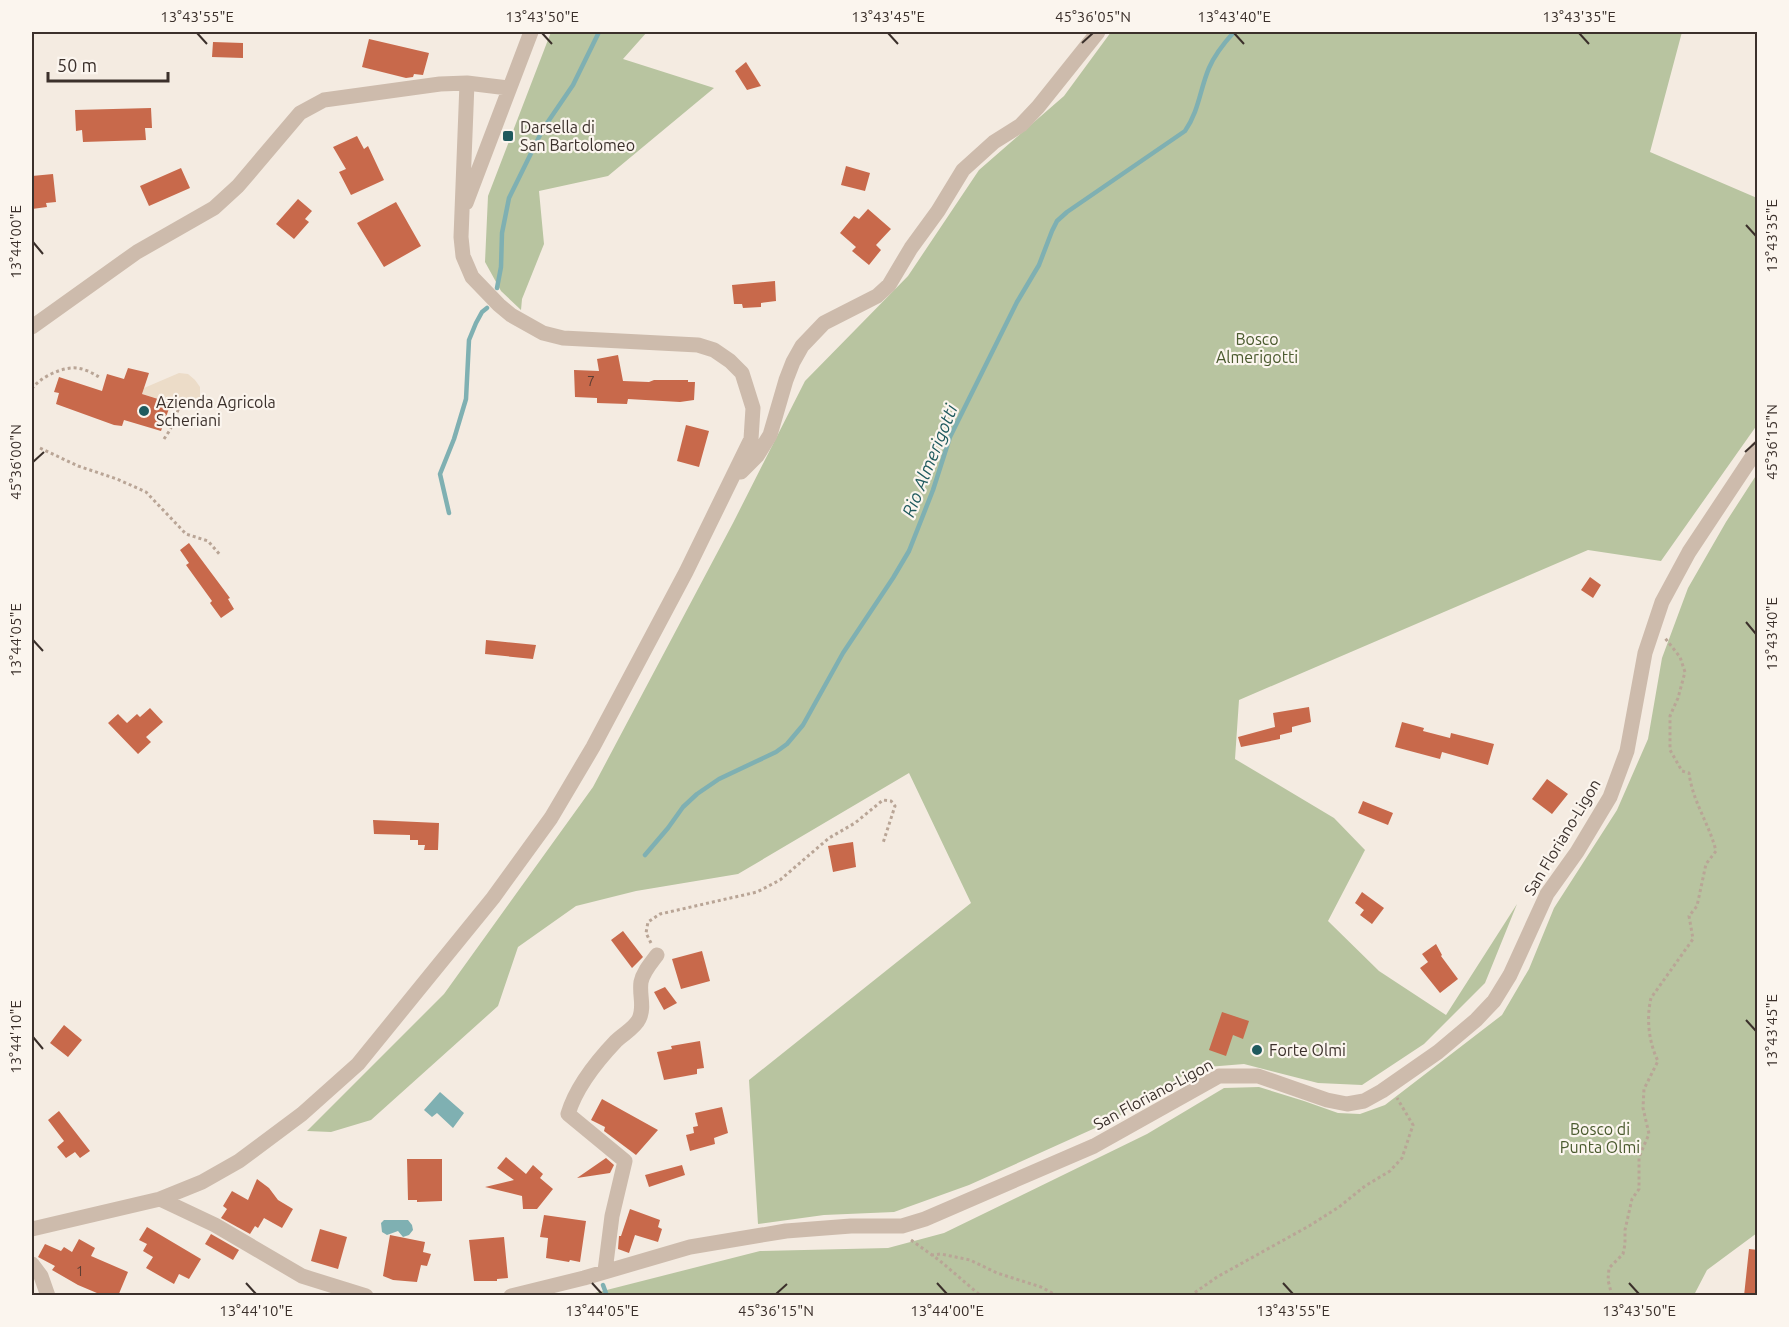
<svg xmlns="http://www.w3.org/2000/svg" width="1789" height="1327" viewBox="0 0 1789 1327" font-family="Ubuntu,sans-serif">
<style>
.green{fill:#b8c4a0}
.plaza{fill:#ecdcc8}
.water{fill:#7fb0b2}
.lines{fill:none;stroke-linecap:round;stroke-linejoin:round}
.stream{stroke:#7fb0b2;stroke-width:4.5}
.building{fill:#c8694b}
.path{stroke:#b9a596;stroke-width:3;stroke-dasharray:3 3;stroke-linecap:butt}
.minor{stroke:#cdbbac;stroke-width:15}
.ticks{fill:none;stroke:#3b302b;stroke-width:2}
.poi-dot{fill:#1f5a5e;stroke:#fbf5ee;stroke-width:2}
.labels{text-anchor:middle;stroke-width:4.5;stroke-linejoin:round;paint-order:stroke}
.number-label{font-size:14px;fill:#5e3e33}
.poi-label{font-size:16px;fill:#3b302b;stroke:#fbf5ee;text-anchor:start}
.park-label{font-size:16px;fill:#4a5a2e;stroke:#fbf5ee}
.street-label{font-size:16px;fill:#3b302b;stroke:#fbf5ee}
.water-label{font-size:18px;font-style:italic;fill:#1f5a5e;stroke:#fbf5ee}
.neatline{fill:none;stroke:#3b302b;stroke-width:2}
.ticks-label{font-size:15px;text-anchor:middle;fill:#3b302b}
</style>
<rect width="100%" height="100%" fill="#f4ebe1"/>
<path class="green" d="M551,32H647L623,59L714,88L608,176L539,191L544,244L522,299L521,310L501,291L485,262L488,196Z
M1111,32H1682L1650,152L1757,198V425L1661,561L1588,550L1239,700L1235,759L1334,818L1365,850L1328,921L1379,971L1446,1015L1517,904L1485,983L1424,1044L1362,1085L1318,1083L1244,1064L1195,1068L1113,1120L969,1185L894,1212L824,1215L758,1224L749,1080L971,903L909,773L738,874L636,891L576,906L518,947L498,1006L371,1120L331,1132L307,1131L444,994L593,787L733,523L805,381L908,276L979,170L1064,96Z
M1757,474V1233L1707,1270L1694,1295H587L760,1251L888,1248L944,1233L1147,1134L1224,1088L1259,1087L1304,1101L1338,1113L1360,1114L1385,1105L1502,1015L1529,969L1554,908L1617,810L1648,739L1662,658L1688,588L1726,522Z"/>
<path class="plaza" d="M179,373L188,374L195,380L200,387V398L197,410L142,394L144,388Z"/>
<path class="water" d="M440,1092L464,1113L453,1128L437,1113L432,1117L424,1110Z
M384,1220H408L412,1225L413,1230L409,1235L403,1237L398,1231L387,1235L382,1232L381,1223Z"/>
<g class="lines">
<path class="stream" d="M497,288L501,267L502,233L509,198L543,129L573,85L599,32
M449,513L440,474L454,439L466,399L469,340L476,323L482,312L487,308
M645,855L668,828L683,807L697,794L719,779L776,752L787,744L803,725L843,653L893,578L909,551L933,490L950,437L1017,302L1039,265L1052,231L1057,221L1067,212L1185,131C1199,111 1200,89 1209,68C1215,54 1224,43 1234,32
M603,1285L607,1296"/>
</g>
<path class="building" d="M369,39L429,53L423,75L414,74L413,77L406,78L362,67Z
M213,42L243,43V58L212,57Z
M746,62L761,86L747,90L735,71Z
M151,108L152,128H145L146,140L83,142L82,130L76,131L75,110Z
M357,136L364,149L368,146L384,180L351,195L339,172L346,169L333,147Z
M846,166L870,173L865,191L841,185Z
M181,168L190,188L149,206L140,186Z
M53,174L56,202L46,203L47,207L32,209V176Z
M298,199L312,211L305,219L309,222L294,239L276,224Z
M396,202L421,246L384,267L357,223Z
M868,209L891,229L876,245L881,250L869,265L852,251L856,247L840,233L854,216L859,219Z
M775,281L776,301L761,303V307L743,308L742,304H734L732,285Z
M618,355L623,381L649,382L654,380H688V382H695L694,400L680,402L628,399L627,404L597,403V398L575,397L574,370L599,371L597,359Z
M128,368L149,373L142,394L171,403L161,431L124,420L122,426L114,425L56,404L59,393L54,392L59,377L102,391L107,374L124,379Z
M686,425L709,431L699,467L677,461Z
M189,543L230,598L228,599L234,609L221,618L210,603L212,601L186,565L189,563L180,550Z
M1590,577L1601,585L1593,598L1581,590Z
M486,640L536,645L533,659L485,654Z
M1309,707L1311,722L1292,727V732L1280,735V739L1241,747L1238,737L1275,727L1273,713Z
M150,708L163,722L146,737L151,742L138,754L108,723L118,714L127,723L137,714L140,717Z
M1402,722L1424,728L1423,731L1450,738L1451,733L1494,744L1488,765L1442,752L1440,759L1395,747Z
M1547,779L1568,794L1552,814L1532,799Z
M1363,801L1393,813L1388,825L1358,813Z
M373,820L439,823L438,850H424L425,845H418V840H410V835L374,834Z
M853,842L856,867L833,872L828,846Z
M1362,892L1384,908L1372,924L1360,915L1364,910L1355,903Z
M623,931L643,957L632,968L611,940Z
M1436,944L1442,955L1441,956L1458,979L1440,993L1420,968L1428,962L1422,954Z
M702,951L710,981L681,989L672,959Z
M665,987L677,1003L664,1010L654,992Z
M1222,1012L1249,1021L1243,1039L1233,1035L1226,1056L1209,1050Z
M64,1025L82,1040L68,1057L50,1043Z
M700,1041L704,1068L697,1069V1074L664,1080L657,1052L672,1049L671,1046Z
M602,1099L658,1130L636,1155L604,1131L605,1127L591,1120Z
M722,1107L728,1133L714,1138L715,1144L690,1151L686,1135L694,1133L693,1127L698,1126L695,1113Z
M59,1111L90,1151L80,1158L75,1152L66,1158L57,1147L64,1141L48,1120Z
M506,1157L526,1174L533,1165L543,1174L540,1178L553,1189L537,1209H523L522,1196L485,1187L514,1180L497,1168Z
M606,1158L614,1165L610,1173L577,1178Z
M407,1159H442V1201L417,1202V1200H408Z
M682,1165L685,1175L649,1187L645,1175Z
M257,1179L269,1188L278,1200L293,1209L282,1228L264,1218L258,1228L255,1226L250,1234L221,1218L227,1209L223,1206L232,1191L248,1200Z
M630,1209L660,1220L658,1227L662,1229L658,1242L635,1235L629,1253L618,1249L619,1236H621Z
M544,1215L586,1221L580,1262L570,1260L569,1262L546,1258L548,1238L540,1237Z
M147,1227L201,1259L189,1279L179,1274L174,1284L146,1268L153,1257L143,1251L147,1244L139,1240Z
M320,1229L347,1237L338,1269L311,1261Z
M211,1234L239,1250L233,1260L205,1244Z
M390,1235L425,1242L423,1252L431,1254L427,1266L421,1265L417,1282L393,1280L383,1276Z
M504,1237L508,1278L497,1279V1281H474L469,1240Z
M79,1239L95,1248L91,1256L128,1272L118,1296H104L78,1285L52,1270L55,1266L38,1257L45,1244L61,1251L64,1247L72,1252Z
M1749,1249L1758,1250V1296H1744Z"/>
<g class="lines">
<path class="path" d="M32,389C38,379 58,369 71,368C81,367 91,372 99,377
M164,439L170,430L180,405
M40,448L78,466L117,479L146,492L186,534L208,541L221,556
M651,943L646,933L648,922L660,914L757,892L780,880L829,838L855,823L883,800L891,801L895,806L883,843
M911,1240L939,1260L981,1296
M931,1255L941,1254L970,1260L997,1273L1041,1287L1054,1294L1063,1296
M1190,1296L1217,1277L1309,1226L1339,1207L1365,1186L1390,1171L1402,1158L1413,1125L1397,1098
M1612,1296L1608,1280L1609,1268L1623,1254L1625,1244V1230L1632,1199L1639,1189V1157L1649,1134L1643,1108L1644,1089L1658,1061C1649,1043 1646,1019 1651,998L1693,939L1689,916L1697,906L1706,864L1716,851C1709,823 1693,803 1689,773L1682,771L1670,750V716L1678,698L1685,672L1680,657L1665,638"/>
<path class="minor" d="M466,203L531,32
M32,327L137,252L214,208L238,186L300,113L324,100L440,84L467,83L508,88
M741,472L757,456L770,435L786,380L793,362L802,346L824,323L877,296L889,285L911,248L938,211L963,170L994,142L1021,125L1038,107L1098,32
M160,1199L215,1225L302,1276L366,1296
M32,1229L160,1199L202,1182L239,1161L302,1114L358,1064L493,898L551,818L593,747L686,572L751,439L753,408L742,373L730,361L714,350L698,345L563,338L543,333L511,315L499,305L472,277L463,256L461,237L467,83
M32,1264L41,1276L48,1296
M605,1271L612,1216L625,1161L568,1114C576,1087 597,1061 616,1041C623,1034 635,1028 639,1019C645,1007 639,995 641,982C643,972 651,963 657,955
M511,1296L584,1278L690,1247L786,1231L851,1226H902L925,1219L1094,1146L1219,1076H1258L1327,1100L1347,1104L1364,1101L1382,1091L1438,1052L1476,1020L1494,1001L1510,975L1547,894L1577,852L1610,797L1627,751L1645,653L1662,602L1689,552L1758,448"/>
</g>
<path class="ticks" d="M197,33L207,44M542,33L552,44M888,33L898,44M1234,33L1244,44M1579,33L1589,44M1082,43L1093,33M1746,225L1756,236M33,242L43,254M1745,452L1756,442M33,462L44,452M1746,622L1756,634M33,640L43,651M1746,1020L1756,1031M33,1037L43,1049M246,1283L256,1294M592,1283L602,1294M937,1283L947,1294M1283,1283L1293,1294M1629,1283L1639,1294M776,1294L787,1284"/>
<g class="poi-dot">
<rect x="502" y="130" width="12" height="12" rx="3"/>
<circle cx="144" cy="411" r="6"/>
<circle cx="1257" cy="1050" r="6"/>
</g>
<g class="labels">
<g class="number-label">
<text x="591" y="386">7</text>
<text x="80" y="1276">1</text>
</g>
<g class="poi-label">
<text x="520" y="133">Darsella di<tspan x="520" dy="18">San Bartolomeo</tspan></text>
<text x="156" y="408">Azienda Agricola<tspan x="156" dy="18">Scheriani</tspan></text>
<text x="1269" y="1056">Forte Olmi</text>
</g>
<g class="park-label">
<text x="1257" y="345">Bosco<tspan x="1257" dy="18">Almerigotti</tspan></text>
<text x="1600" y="1135">Bosco di<tspan x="1600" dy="18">Punta Olmi</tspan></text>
</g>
<g class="street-label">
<text transform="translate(1562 837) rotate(-59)" y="6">San Floriano-Ligon</text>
<text transform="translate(1153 1094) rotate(-28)" y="6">San Floriano-Ligon</text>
</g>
<g class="water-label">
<text transform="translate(930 461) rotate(-68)" y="6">Rio Almerigotti</text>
</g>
</g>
<rect width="1789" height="1327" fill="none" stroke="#fbf5ee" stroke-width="66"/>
<path d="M48 72v9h120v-9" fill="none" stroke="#3b302b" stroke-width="3"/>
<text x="57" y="72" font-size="18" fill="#3b302b" stroke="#fbf5ee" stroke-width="4.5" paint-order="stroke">50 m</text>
<rect x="33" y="33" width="1723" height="1261" class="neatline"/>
<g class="ticks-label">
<text x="197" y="22">13°43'55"E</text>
<text x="542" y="22">13°43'50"E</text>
<text x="888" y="22">13°43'45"E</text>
<text x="1093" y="22">45°36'05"N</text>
<text x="1234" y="22">13°43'40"E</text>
<text x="1579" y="22">13°43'35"E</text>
<text transform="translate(1772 236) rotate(-90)" y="5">13°43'35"E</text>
<text transform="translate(16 242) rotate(-90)" y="5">13°44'00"E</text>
<text transform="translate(1772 442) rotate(-90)" y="5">45°36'15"N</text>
<text transform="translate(16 462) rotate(-90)" y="5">45°36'00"N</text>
<text transform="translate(1772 634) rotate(-90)" y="5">13°43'40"E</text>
<text transform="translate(16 640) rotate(-90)" y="5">13°44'05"E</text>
<text transform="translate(1772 1031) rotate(-90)" y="5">13°43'45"E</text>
<text transform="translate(16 1037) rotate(-90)" y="5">13°44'10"E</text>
<text x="256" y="1316">13°44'10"E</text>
<text x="602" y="1316">13°44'05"E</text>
<text x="776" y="1316">45°36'15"N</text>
<text x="947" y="1316">13°44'00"E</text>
<text x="1293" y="1316">13°43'55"E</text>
<text x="1639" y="1316">13°43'50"E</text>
</g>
</svg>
